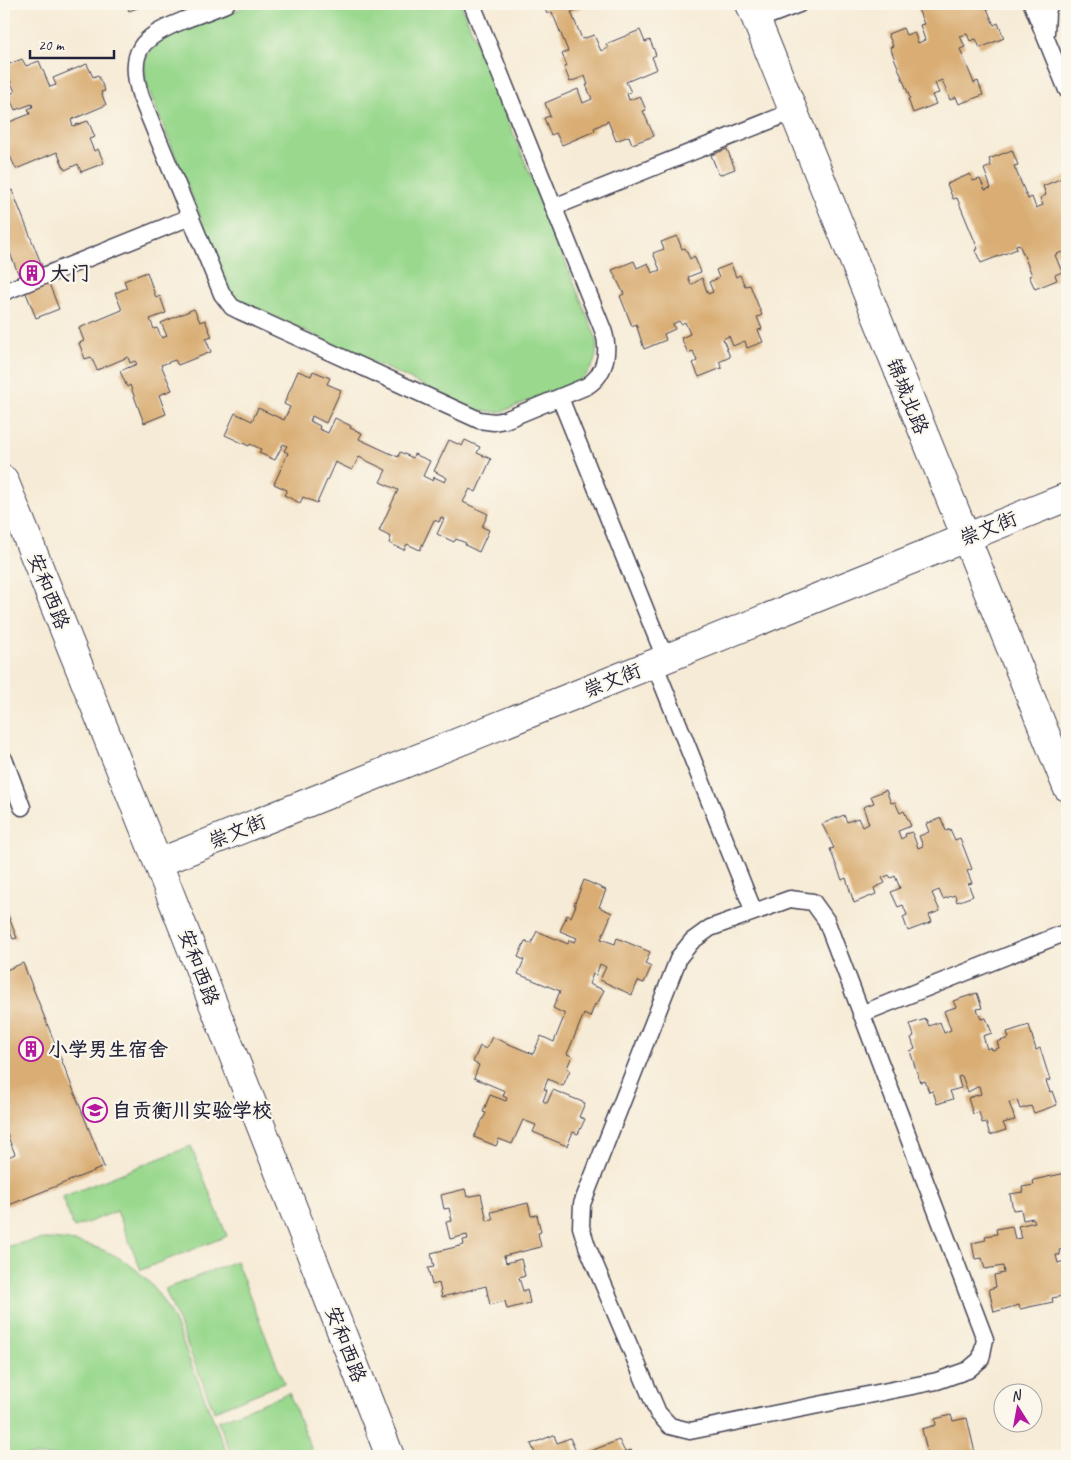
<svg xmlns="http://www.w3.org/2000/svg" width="1071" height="1460" viewBox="0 0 1071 1460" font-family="Caveat,'LXGW WenKai TC',sans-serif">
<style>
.green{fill:#99d88d;stroke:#5e7d64}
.building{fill:#d9ad73}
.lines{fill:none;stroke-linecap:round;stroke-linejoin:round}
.lane-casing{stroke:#424052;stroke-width:19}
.secondary-casing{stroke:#424052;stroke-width:30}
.lane{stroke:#fff;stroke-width:16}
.secondary{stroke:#fff;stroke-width:28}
.labels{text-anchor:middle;stroke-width:4.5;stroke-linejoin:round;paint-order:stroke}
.poi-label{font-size:20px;font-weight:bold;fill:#22223b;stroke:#fbf7ec;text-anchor:start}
.street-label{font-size:20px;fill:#22223b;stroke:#fbf7ec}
</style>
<rect width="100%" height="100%" fill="#fbf7ec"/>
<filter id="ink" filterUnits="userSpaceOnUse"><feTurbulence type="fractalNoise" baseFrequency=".02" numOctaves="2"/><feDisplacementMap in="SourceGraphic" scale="10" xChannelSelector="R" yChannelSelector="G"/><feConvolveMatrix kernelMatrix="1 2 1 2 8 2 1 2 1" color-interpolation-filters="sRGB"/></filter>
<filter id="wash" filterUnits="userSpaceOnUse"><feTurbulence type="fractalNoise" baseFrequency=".0096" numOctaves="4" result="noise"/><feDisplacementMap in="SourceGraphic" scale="20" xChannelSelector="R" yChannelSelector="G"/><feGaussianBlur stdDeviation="1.12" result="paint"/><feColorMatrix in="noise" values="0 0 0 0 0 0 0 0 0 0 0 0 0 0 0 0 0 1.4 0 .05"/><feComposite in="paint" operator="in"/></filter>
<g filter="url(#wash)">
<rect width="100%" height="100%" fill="#f6ebd6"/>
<path class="green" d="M252,4H461L595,335C599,356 595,368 579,381L506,410L499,412L479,411L240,301L231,292L147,86C142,62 144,52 166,38Z
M191,1146L227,1236L141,1270L117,1211L74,1228L62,1197Z
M44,1239C97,1240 141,1260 167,1308C177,1325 184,1345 191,1364C203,1395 216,1425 228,1456H4V1247L25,1242Z
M236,1261L284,1383L214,1411L165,1289Z
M289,1393L314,1456H232L218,1421Z"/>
<g id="blocks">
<path class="building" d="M126,4H142L143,6L129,11Z
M543,4H582L583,7L571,12L582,39L594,35L601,51L608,48L606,44L640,30L645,42L650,40L656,55L652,57L657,69L626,82L631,92L627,94L629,100L640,96L646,110L643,111L654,136L632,144L629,136L616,141L608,121L594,128L595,131L562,145L556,133L551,135L544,118L550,116L545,103L578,89L583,103L592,99L586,85H588L585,76L570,82L564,67L567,66L562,54L568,51L552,12L547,14Z
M916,4H985L994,25L998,23L1004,38L980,48L976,39L970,41L967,34L960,36L965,47L960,49L974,83L978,81L983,95L959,104L956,97L950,100L942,80L935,83L939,93L932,95L936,104L913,113L908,99L910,98L890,47L893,46L888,34L903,28L906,35L914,32L918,43L925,40L920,25L924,24Z
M22,59L26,66L39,61L50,87L56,85L53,78L87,64L93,77L98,75L105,91L101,92L106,105L71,120L73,126L88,121L95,137L89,139L94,151L98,149L104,163L81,172L78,164L65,170L57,152L16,169L10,156L4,158V124L30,114L28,109L33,107L32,104L15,110L8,94L15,92L10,80L5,82L4,78V66Z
M727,149L735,169L719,175L711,155Z
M1012,150L1018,165L1014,166L1028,199L1032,197L1036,208L1043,205L1040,198L1046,195L1043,186L1067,176V261H1066L1062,252L1055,255L1062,272L1055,275L1057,280L1035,289L1029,276L1032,275L1019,244L1016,245L1017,249L981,263L975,250L978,249L957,198L953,199L947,184L970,174L973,181L980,179L985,190L991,188L984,169L991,166L989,159Z
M12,190L59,309L36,318L4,238V193Z
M677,236L682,249L685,248L690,259L694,256L701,272L688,277L691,285L702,278L708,294L713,292L709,282L719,278L716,270L731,264L736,277L740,275L745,286L750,285L762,315L757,317L762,329L758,330L763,342L747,348L745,341L733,346L729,336L723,339L730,357L719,362L722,368L699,377L693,363L697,361L693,351L688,353L681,338L690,334L685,322L681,324L679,321L673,324L675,329L664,334L666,340L644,349L636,324L632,326L620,296L624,294L612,270L634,261L637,268L648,263L652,273L660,270L653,253L664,249L661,242Z
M147,272L156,298L160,296L166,313L150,319L154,329L157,328L162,338L167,336L161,323L194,309L200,322L205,320L212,337L206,339L211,352L178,365L175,360L161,365L172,390L159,395L166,414L144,423L130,385L127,387L120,371L137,364L135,361L130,363L128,357L97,370L91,357L85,359L79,343L84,341L79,328L122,310L115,293L127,288L124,281Z
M298,371L311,376L313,371L330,378L327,384L341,390L326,423L312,416L310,421L320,426L319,429L328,433L335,418L351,426L350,428L362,433L359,439L398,457L400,452L413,458L414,454L430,461L423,476L433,481L434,477L445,482L447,478L434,471L449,440L462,446L465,440L480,447L477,453L491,459L476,492L470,489L463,502L488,514L482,527L489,530L479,552L465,545L466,543L456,539L454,542L437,534L444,519L441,517L439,522L434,520L420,550L407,544L404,550L389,543L391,537L379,531L398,490L380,482L386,470L359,457L352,470L335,462L317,503L303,497L300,503L284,495L287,490L274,484L288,453L284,451L287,446L283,444L275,460L259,453L261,449L250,444L249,446L225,435L235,413L252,421L258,408L284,420L290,407L284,404Z
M886,790L891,803L895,802L900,813L904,811L911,826L898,831L901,839L906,836L905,834L912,832L918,848L923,846L919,836L929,832L926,824L941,818L946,831L950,829L955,840L960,838L972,869L967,871L972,883L968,884L973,896L957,902L955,895L943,899L939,890L932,893L940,911L929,915L932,922L908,931L903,917L907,915L903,905L898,907L891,892L900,888L895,876L891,878L889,875L882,878L885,883L874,888L876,894L854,903L846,878L842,880L830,849L834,848L822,824L844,815L847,822L858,818L862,827L869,824L863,807L874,803L871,796Z
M584,880L606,890L599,907L612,913L601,939L615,944L617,938L650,952L645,964L651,967L644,983L638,981L632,995L600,980L606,967L600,964L596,975L593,974L589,984L604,990L597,1005L595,1004L590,1017L584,1014L567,1054L572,1056L567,1068L570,1070L563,1086L548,1079L544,1089L547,1090L543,1101L547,1103L553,1090L585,1103L579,1117L585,1119L578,1134L573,1132L567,1146L533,1132L536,1125L523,1120L512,1144L499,1139L496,1146L474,1137L486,1113L483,1112L490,1095L506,1101L507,1098L503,1096L505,1091L474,1078L479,1065L473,1062L480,1046L486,1049L492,1037L533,1054L541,1036L554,1042L565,1014L553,1008L560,991L518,974L524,960L518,957L525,941L531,944L537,931L568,944L569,940L575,942L577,938L560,931L567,915L571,917L576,905H574Z
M4,905L17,938L13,939L4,917Z
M23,963L104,1167L4,1207V1159L15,1154L4,1127V971Z
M977,993L982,1008L977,1009L981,1019L986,1018L992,1033L983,1036L987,1049L991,1047L992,1050L999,1048L997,1042L1009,1038L1007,1032L1029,1025L1036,1050L1040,1048L1050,1080L1046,1081L1050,1092L1052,1091L1057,1105L1034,1113L1031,1106L1020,1109L1017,1100L1009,1102L1015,1120L1003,1123L1006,1130L990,1135L986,1122L982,1123L979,1112L973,1114L968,1098L981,1094L979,1086L968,1092L962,1076L958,1077L961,1088L950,1091L953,1099L937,1104L933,1091L929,1092L925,1081L920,1082L910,1051L915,1049L911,1038L914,1036L910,1024L926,1019L929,1026L940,1022L944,1033L951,1030L944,1011L956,1007L953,1001Z
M1066,1173L1067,1178V1248L1059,1250L1060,1255H1056L1058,1263L1064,1261L1067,1273V1297L1063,1298V1296L1052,1298L1053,1302L1020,1309L1019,1305L994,1312L989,1289L996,1287L994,1275L1004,1273L1003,1266L985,1269L982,1258L975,1259L972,1243L986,1240L985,1236L997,1234L996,1229L1012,1226L1015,1239L1022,1238L1018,1226L1035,1222L1033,1218L1023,1220L1021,1209L1013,1210L1010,1194L1023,1192L1022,1187L1034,1185L1033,1180Z
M465,1189L467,1197L481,1194L487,1221L493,1220L491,1212L528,1203L531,1216L537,1215L541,1232L538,1233L541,1247L504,1256L506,1263L521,1259L525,1276L519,1278L523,1291L527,1289L530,1303L507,1309L505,1301L490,1305L486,1286L442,1297L439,1283L432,1285L428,1268L434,1267L431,1253L464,1245L463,1240L468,1239L467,1235L450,1239L446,1222L452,1221L449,1208L444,1209L441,1195Z
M951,1415L953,1421L967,1418L975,1453L969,1456H928L922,1429L936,1425L935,1419Z
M554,1435L557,1443L570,1438L578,1456L619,1440L625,1452L631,1450L633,1456H536L531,1444Z"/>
</g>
</g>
<g filter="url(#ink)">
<use href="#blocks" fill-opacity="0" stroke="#424052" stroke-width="1"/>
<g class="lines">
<defs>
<path id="lane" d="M226,4C212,10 197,15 182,21C142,37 126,51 141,97L222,294L232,307L240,311L479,420L494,422L505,420L587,386C606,374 610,350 603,330L472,4
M1032,4L1067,90
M757,20L799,4
M1046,33L1047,12L1050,4
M554,207L794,111
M4,292L190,217
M560,398L665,658
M654,663L754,912
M4,759L22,807
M790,899L813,902L826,920L985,1339L981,1359L968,1370L937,1381L690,1431L670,1426L658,1413L587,1246L581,1227L582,1204L679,957L692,941L710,928Z
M861,1014L1067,932"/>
<path id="secondary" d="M750,4L1067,787
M4,480L158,863L390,1456
M158,863L1067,497"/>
</defs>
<use href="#lane" class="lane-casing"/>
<use href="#secondary" class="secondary-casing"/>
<use href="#lane" class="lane"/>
<use href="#secondary" class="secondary"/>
</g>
</g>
<defs>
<symbol id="building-ring" viewBox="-11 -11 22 22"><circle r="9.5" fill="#fbf7ec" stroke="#b5179e" stroke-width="1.5"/><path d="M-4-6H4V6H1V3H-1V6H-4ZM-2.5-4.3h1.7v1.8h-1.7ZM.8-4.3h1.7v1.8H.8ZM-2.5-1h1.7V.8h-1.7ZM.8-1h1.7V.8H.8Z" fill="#b5179e"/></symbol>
<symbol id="school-ring" viewBox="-11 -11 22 22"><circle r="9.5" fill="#fbf7ec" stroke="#b5179e" stroke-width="1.5"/><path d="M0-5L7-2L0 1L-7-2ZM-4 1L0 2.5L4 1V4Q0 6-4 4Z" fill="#b5179e"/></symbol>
</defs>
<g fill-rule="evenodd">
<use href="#building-ring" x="18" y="259" width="28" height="28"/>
<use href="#building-ring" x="17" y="1035" width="28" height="28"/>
<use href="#school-ring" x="81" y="1096" width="28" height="28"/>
</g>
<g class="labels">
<g class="poi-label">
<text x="50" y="280">大门</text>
<text x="48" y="1056">小学男生宿舍</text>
<text x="112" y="1117">自贡衡川实验学校</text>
</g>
<g class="street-label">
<text transform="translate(908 396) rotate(68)" y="7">锦城北路</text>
<text transform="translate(988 528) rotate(-22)" y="7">崇文街</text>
<text transform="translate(49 591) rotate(68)" y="7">安和西路</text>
<text transform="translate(612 680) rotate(-22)" y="7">崇文街</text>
<text transform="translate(237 831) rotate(-22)" y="7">崇文街</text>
<text transform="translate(199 967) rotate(69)" y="7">安和西路</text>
<text transform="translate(346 1344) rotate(69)" y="7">安和西路</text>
</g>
</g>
<rect width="1071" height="1460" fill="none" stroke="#fbf7ec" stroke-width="20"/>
<g transform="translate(1018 1408) rotate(349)"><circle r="24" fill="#fbf7ec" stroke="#a4a2a5"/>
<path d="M0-4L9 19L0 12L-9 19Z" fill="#b5179e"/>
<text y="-8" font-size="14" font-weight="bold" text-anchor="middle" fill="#22223b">N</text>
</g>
<path d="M30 50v8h84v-8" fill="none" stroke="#22223b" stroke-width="2.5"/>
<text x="38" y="50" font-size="15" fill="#22223b" stroke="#fbf7ec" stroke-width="4" paint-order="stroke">20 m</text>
</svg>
